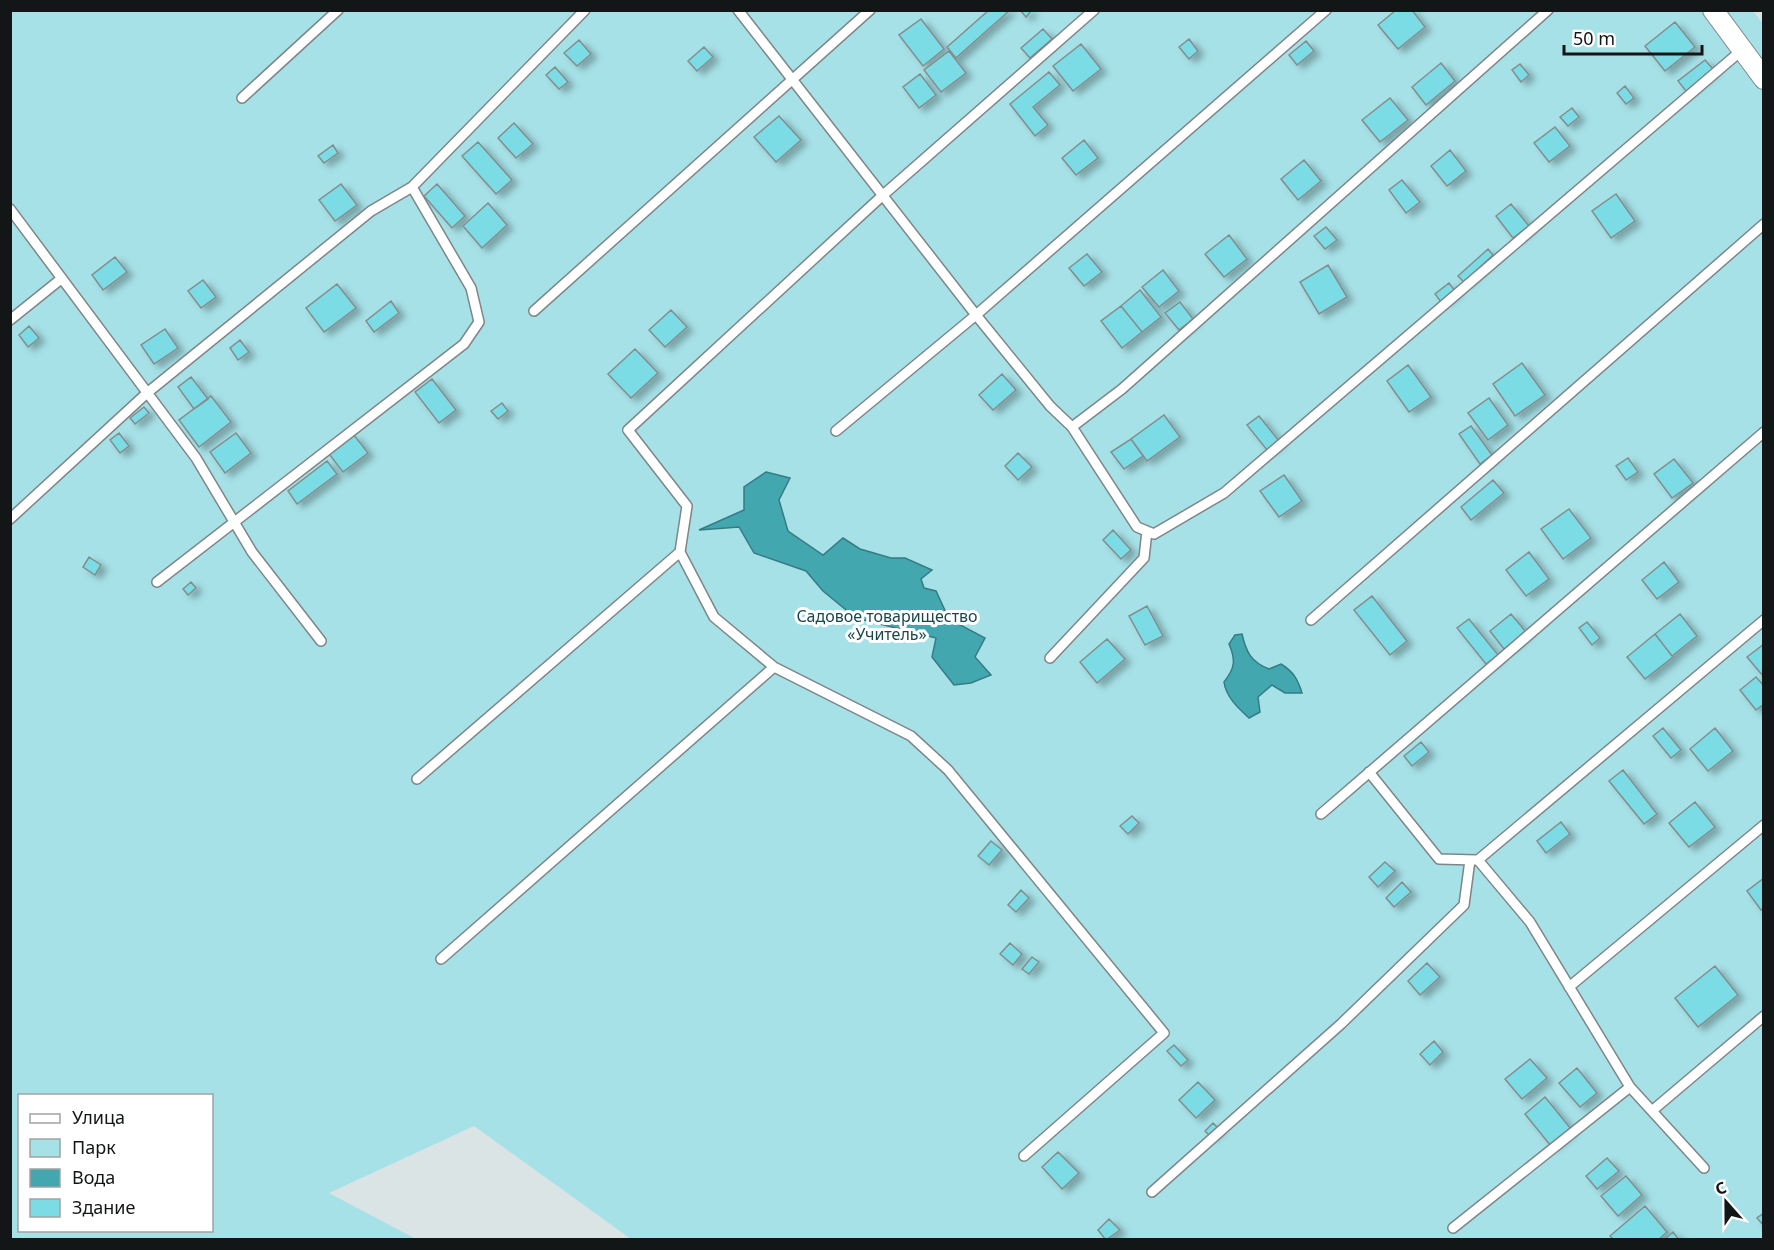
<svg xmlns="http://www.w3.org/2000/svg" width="1774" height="1250" viewBox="0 0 1774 1250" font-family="'Noto Sans',sans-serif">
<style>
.green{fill:#a6e1e7;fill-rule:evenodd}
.water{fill:#43a7b0;stroke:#357c82;stroke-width:1.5}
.building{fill:#7bdce5;stroke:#848d8d;stroke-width:1.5;filter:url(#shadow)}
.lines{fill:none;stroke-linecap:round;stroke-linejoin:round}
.service-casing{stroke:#7e8687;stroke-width:12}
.minor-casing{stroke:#7e8687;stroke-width:22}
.service{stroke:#fff;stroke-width:9}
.minor{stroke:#fff;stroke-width:20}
.labels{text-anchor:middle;stroke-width:6;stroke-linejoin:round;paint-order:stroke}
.park-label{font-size:16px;fill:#1b474c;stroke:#fff}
</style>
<defs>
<filter id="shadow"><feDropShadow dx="6" dy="4" stdDeviation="3" flood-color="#0004"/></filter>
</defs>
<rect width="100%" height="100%" fill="#dbe4e5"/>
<path class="green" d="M10,11H1753L1764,25L1763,1239H631L474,1126L329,1193L416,1239H11ZM20,1096H212V1230H20Z"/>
<path class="water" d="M766,472L790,478L779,500L788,531L823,555L843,538L860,549L891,558H905L932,570L921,579L924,588L936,591L949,619L985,638L975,657L991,675L971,683L954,685L932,657L936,638L856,618L823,591L806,571L754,553L739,527L699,530L744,510V487Z
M1242,634C1246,652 1251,662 1269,669L1281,664C1294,672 1298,680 1302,693H1285L1272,685L1258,697L1260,712L1249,718C1238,708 1226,697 1224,682C1235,668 1236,660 1229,644L1235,635Z"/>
<path class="building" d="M989,10H1010L956,58L947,47Z
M1020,10H1032L1026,17Z
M1396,10H1412L1425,27L1398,49L1378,25Z
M921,19L944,49L923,66L899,35Z
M1675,22L1695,47L1665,71L1645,46Z
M1043,29L1052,39L1030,58L1021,48Z
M1189,39L1198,51L1189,59L1179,47Z
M579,40L591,54L577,66L564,53Z
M1306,41L1314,51L1297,65L1289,55Z
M1081,44L1101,69L1073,91L1053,66Z
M704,47L713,57L697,71L688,61Z
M949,51L966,73L941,92L924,70Z
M1705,60L1713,69L1686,91L1678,81Z
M1441,63L1455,81L1426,105L1412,87Z
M1520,64L1529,75L1521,82L1512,70Z
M555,67L568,82L559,89L546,75Z
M1049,72L1060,85L1033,107L1048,125L1035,136L1010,104Z
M920,74L936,95L919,108L903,87Z
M1625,86L1634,98L1626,104L1617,93Z
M1390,98L1408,120L1380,142L1362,120Z
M1572,108L1579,117L1568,126L1560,117Z
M779,116L801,140L776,162L754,137Z
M514,123L533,144L516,158L498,138Z
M1555,127L1570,146L1549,162L1534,143Z
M1084,140L1098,158L1076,175L1062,158Z
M478,142L512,180L496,194L462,156Z
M333,145L338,153L324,163L318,156Z
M1450,150L1466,171L1447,186L1431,166Z
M1304,160L1321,181L1298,200L1281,179Z
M1402,180L1420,202L1406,213L1389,190Z
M341,184L357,205L335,221L319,200Z
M437,184L465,216L452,228L424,196Z
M1616,194L1635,221L1611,238L1592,211Z
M488,203L507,225L482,248L463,226Z
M1511,204L1529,226L1513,238L1496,216Z
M1326,227L1337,240L1325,249L1314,236Z
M1229,235L1247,259L1224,277L1205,254Z
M1488,249L1493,255L1464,282L1458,276Z
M1087,254L1102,272L1084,286L1069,268Z
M115,257L127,272L103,290L92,275Z
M1328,265L1347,297L1319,314L1300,282Z
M1163,270L1179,291L1159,307L1142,287Z
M203,280L216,297L201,308L188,291Z
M1449,283L1455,291L1441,302L1435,294Z
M337,284L356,308L324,332L306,308Z
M1140,290L1161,317L1142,332L1121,306Z
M391,301L399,313L374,332L366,321Z
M1180,302L1193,319L1179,330L1165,313Z
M1121,306L1142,332L1122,348L1101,321Z
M671,310L687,327L665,347L649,330Z
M29,326L39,338L28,347L19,335Z
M165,329L178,348L154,364L141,345Z
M240,340L249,352L238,360L230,348Z
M635,349L658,373L631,398L608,374Z
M1522,363L1545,395L1515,416L1493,384Z
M1408,365L1431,397L1409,412L1387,381Z
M1002,374L1016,390L993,410L979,395Z
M191,377L208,399L194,409L178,387Z
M432,379L456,410L439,423L415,392Z
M211,396L231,422L199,447L179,420Z
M1489,398L1508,425L1488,440L1468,413Z
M502,403L508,411L498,419L491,411Z
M144,407L149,413L135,424L130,418Z
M1164,415L1180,437L1147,461L1131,439Z
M1259,416L1279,441L1267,450L1247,425Z
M1471,426L1492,455L1480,464L1459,434Z
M119,433L129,446L120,453L110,440Z
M236,433L251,453L225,473L210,452Z
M354,435L368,453L343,472L329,454Z
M1131,439L1143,456L1124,469L1111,452Z
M1018,453L1032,467L1018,480L1005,466Z
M1628,458L1638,472L1626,480L1616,466Z
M1674,459L1693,483L1672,498L1654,474Z
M327,461L337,474L297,504L288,491Z
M1284,475L1302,501L1279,517L1260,491Z
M1493,480L1504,493L1471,520L1461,507Z
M1569,509L1591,538L1563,559L1541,529Z
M1113,530L1131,550L1121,559L1103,540Z
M1529,552L1549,579L1526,596L1506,570Z
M89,557L101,565L95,575L83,567Z
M1664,562L1679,582L1657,599L1642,580Z
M191,582L196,588L188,595L183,589Z
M1372,596L1407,641L1390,655L1354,610Z
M1147,606L1163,636L1145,645L1129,616Z
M1511,614L1526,632L1504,649L1490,631Z
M1680,614L1697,636L1672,656L1655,634Z
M1469,619L1498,655L1486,664L1457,628Z
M1587,622L1600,638L1592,645L1579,628Z
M1655,634L1673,657L1645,679L1627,657Z
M1107,639L1125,659L1097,683L1080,662Z
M1764,644V677L1747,657Z
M1756,677L1764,686V704L1756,710L1740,690Z
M1663,728L1681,750L1671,758L1653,736Z
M1715,728L1733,751L1708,771L1690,749Z
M1421,742L1429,752L1412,766L1404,756Z
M1623,770L1657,814L1644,824L1609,781Z
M1695,802L1715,827L1689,847L1669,823Z
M1132,816L1139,823L1128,834L1120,826Z
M1561,822L1570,834L1546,853L1537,841Z
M991,841L1002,850L989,865L978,856Z
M1385,862L1395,871L1378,887L1369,877Z
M1764,878V908L1761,910L1747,891Z
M1402,882L1411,892L1394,907L1386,898Z
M1021,890L1029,898L1016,912L1008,905Z
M1010,943L1022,954L1013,965L1000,954Z
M1032,957L1039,962L1029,974L1022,969Z
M1427,963L1440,977L1420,995L1408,981Z
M1715,966L1738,995L1698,1027L1675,998Z
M1434,1041L1443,1052L1430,1065L1420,1054Z
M1174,1045L1188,1060L1181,1066L1167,1051Z
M1530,1059L1547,1078L1522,1099L1505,1079Z
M1577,1068L1597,1093L1580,1107L1559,1083Z
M1198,1082L1215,1100L1196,1118L1179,1100Z
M1545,1097L1571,1129L1551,1146L1525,1114Z
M1213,1123L1218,1128L1210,1136L1205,1131Z
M1058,1152L1079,1173L1062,1189L1042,1167Z
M1607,1158L1619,1171L1597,1189L1586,1176Z
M1626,1176L1642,1195L1618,1216L1601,1196Z
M1645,1206L1667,1232L1658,1240H1614L1610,1236Z
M1764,1213V1226L1757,1218Z
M1109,1219L1120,1230L1106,1240L1098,1230Z
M1673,1232L1679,1240H1664Z"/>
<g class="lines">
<defs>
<path id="service" d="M738,10L976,315L1050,406L1072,427L1137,527L1154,534L1224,493L1742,50
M242,98L338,10
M10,209L196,458L252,552L321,641
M534,311L870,10
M10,320L61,279
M1072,427L1122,389L1548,10
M836,431L976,315L1326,10
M10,519L147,393L371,211L412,187L585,10
M157,582L464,344L479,322L471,288L412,187
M1311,620L1764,224
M1050,658L1144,558L1147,531
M1369,772L1439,859L1476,860
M417,779L680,552
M1321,814L1764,432
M441,959L774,667
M1569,987L1764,825
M1630,1087L1704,1168
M1653,1110L1764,1016
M1024,1156L1164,1033L948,770L911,736L774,667L714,617L680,552L687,506L628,430L882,196L1094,10
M1152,1192L1341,1024L1464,905L1470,860
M1453,1228L1630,1087L1530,922L1478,860L1764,620"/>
<path id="minor" d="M1713,10L1764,79"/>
</defs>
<use href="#service" class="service-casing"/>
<use href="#minor" class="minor-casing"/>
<use href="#service" class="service"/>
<use href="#minor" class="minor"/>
</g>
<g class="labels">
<g class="park-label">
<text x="887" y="622">Садовое товарищество<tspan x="887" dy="18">«Учитель»</tspan></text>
</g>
</g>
<rect width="1774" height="1250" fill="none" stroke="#131616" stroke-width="24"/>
<rect x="18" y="1094" width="195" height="138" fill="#ffffff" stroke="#a1a2a2" stroke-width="1.5"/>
<rect x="30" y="1114" width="30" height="9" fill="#ffffff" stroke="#a1a2a2" stroke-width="1.5"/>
<text x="72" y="1124" font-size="18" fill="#131616">Улица</text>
<rect x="30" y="1139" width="30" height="18" fill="#a6e1e7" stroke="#a1a2a2" stroke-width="1.5"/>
<text x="72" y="1154" font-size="18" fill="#131616">Парк</text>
<rect x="30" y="1169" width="30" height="18" fill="#43a7b0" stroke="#a1a2a2" stroke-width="1.5"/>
<text x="72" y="1184" font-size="18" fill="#131616">Вода</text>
<rect x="30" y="1199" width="30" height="18" fill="#7bdce5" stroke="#a1a2a2" stroke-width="1.5"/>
<text x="72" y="1214" font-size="18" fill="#131616">Здание</text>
<g transform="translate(1726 1202) rotate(339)" stroke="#ffffff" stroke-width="4.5" paint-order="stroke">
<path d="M0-4.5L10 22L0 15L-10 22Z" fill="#131616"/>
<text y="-9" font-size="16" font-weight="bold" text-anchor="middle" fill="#131616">С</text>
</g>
<path d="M1564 45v9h138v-9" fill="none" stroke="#131616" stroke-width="3"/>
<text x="1573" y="45" font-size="18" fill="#131616" stroke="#ffffff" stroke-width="4.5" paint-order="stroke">50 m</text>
</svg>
